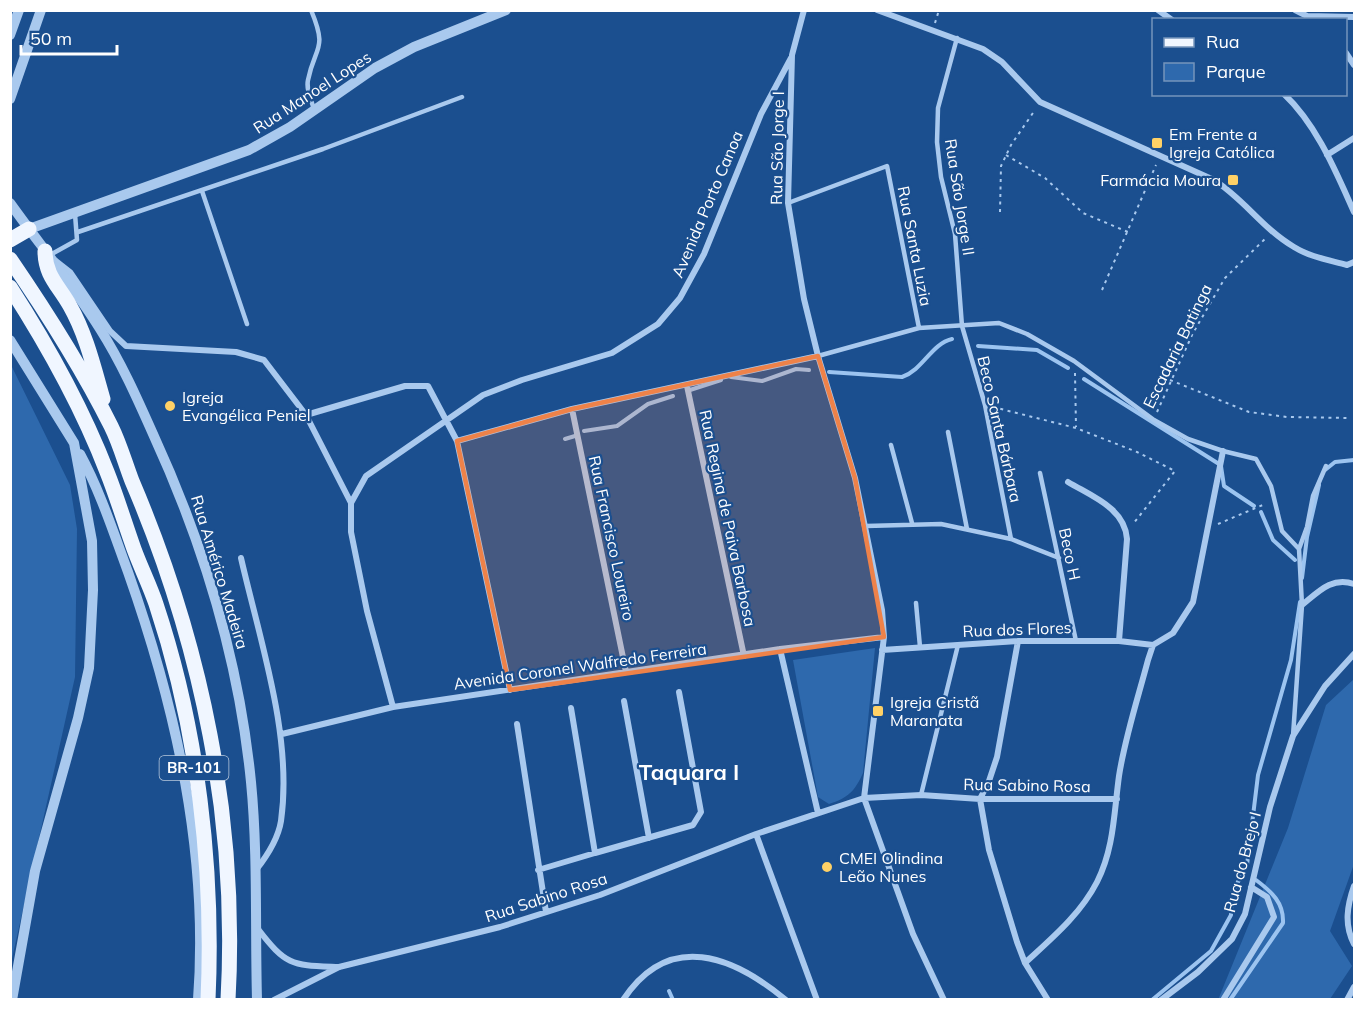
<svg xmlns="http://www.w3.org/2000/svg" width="1365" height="1010" viewBox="0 0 1365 1010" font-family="Mulish,sans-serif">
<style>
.green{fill:#2e69ad}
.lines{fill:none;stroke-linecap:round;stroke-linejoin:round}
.stream{stroke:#9cc4f0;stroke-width:4}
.path{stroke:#a9c9ee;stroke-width:2;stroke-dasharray:3 4.5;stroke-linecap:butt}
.service{stroke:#a9c9ee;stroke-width:4.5}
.minor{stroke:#a9c9ee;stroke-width:6}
.tertiary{stroke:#a9c9ee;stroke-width:10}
.primary{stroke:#f0f6ff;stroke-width:15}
.marked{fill:#ee8249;fill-opacity:0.2;stroke:#ee8249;stroke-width:4.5;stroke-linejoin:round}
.poi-dot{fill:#ffd166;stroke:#1b4f8f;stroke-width:2}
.labels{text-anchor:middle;stroke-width:4.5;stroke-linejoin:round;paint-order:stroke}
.shield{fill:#1b4f8f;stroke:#bbcadd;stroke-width:1.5}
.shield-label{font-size:15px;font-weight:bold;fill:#fff}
.street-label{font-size:16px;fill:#fff;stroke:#1b4f8f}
.poi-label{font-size:16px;fill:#fff;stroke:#1b4f8f;text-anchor:start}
.district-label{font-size:22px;font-weight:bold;fill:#fff;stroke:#1b4f8f}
</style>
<rect width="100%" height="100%" fill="#1b4f8f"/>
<path class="green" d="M11,365L70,485L77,529L75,677L11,963Z
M875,648L863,773C855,791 848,798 829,804L818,797L793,660Z
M1354,679V864L1330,931L1352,966L1330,999L1218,1000L1288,828L1326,705Z"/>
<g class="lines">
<path class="stream" d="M978,346L1037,350L1068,368
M829,372L902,377C923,370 931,344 952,339
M731,377L762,381L796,369L809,370
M1084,379L1219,464
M690,390L721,380
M584,431L617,426L648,404L673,396
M565,439L575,436
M1221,466L1224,486L1254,506
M1325,470L1335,462L1354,460
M1261,512L1273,540L1295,560
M1302,578L1307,537L1319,485
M669,991L673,1000
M1152,1000L1211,951L1231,915L1232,893L1247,865L1258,775L1291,660L1300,602
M1230,1000L1283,923C1284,903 1272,892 1256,880"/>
<path class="path" d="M935,23L939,10
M1006,155L1045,178L1083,213L1128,232
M1000,212L1001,166L1011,145L1035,110
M1102,290L1156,165
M1075,373L1076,427
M1170,380L1249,412L1287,417L1349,418
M993,407L1076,428L1137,452L1175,471L1133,524
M1157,412L1193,333L1225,278L1266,238
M1218,524L1265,504"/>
<path class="service" d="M311,10C328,51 315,45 308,80C306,89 311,100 314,109
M957,38L938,108L937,142L941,177L955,234L962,326L985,405L1011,539
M202,191L247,324
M788,203L887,166L919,328
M78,232L323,149L462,97
M50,255L77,240L75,214
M818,356L919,328L999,323L1027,334L1074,361L1154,420L1188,439L1223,451L1256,459L1271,486L1282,531L1299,549
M948,432L967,529
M891,445L912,523
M1040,473L1076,641
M866,526L941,524L1011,539L1059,558
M916,603L920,647
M1293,736L1302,605L1299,549L1307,527L1313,496L1326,466
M921,795L958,645"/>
<path class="minor" d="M804,10L792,55L788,203L804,299L818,356L855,478L882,610L884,637L864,798L913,934L944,1000
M877,10L983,49L1002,62L1040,102L1214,180C1244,199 1263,229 1294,247C1310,257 1329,260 1347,265L1354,262
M1158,10L1172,20
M1295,10L1307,16L1354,17
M1346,53L1354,65
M1284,94C1317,125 1336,172 1354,212
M1327,155L1354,138
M56,261L70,272L110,331L126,346L236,352L264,360L306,415L351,503
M687,386L744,656
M572,409L626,672
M306,415L405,386H428L457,441L510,690
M457,441L572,409L818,356
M1068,482C1091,496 1125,508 1127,539L1119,641
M241,558C260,641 293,737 281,821C278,840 267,856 256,870
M1302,605C1318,592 1332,576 1354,584
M1018,641L997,757L989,781L980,799L989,850L1017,942L1025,963L1048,1000
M780,649L818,813
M882,650L1018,641H1119L1153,645
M624,701L649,838
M393,707L367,611L351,532V503L366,476L483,395L522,380L612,353L658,324L680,298L704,254L761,114L791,58
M517,724L546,912
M282,734L393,707L780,649L884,637
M756,834L817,1000
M595,853L693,825L701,812L679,692
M538,870L595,853L571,708
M1354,886C1347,906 1344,925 1354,944
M258,929C287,967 293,965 339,967
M1025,963C1051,939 1080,915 1097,882C1114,849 1114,812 1119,776C1125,737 1138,698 1148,660L1153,645L1173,633L1193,602L1223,451
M274,1000L339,967L500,927L600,895L756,834L864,798L921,795L980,799H1117
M623,1000C669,930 733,956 786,1000
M1161,1000L1198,972L1232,939L1245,914L1270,807L1293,736L1325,686L1354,654
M1223,1000L1274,917L1267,897L1251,887
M1347,1000L1354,987"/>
<path class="tertiary" d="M10,35L19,10
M10,99L41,10
M10,203C40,245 73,285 100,329C121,362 137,398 153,434C204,545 239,660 251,782C258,854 255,927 257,1000
M29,229L249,150L290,127L375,68L414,47L506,10
M10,340L74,443L92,541L93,590L89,668L78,718L35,871L12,1000
M80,454C100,491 113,531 128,572C176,708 209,854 198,1000"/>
<path class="primary" d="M10,240L29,229
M45,251C45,276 59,286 70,306C86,334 94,368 103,399
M10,259C47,313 82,368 111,426C120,444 125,463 132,481C202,645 238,821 228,1000
M10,287C48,346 82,407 107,472C117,497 125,524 134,549C141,568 150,586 156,604C198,730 214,868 208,1000"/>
</g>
<path class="marked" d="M818,356L855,478L884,637L510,690L457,441L572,409Z"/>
<g class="poi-dot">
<rect x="1151" y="137" width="12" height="12" rx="3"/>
<rect x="1227" y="174" width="12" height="12" rx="3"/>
<circle cx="170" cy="406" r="6"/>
<rect x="872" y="705" width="12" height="12" rx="3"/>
<circle cx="827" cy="867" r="6"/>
</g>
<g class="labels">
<rect class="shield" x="159.5" y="756" width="69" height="24" rx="4.5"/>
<g class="shield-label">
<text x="194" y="773">BR-101</text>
</g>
<g class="street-label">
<text transform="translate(312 92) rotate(-33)" y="6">Rua Manoel Lopes</text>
<text transform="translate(777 148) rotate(-89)" y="6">Rua São Jorge I</text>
<text transform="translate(960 197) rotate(81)" y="6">Rua São Jorge II</text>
<text transform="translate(707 204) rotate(-67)" y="6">Avenida Porto Canoa</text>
<text transform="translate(915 246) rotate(79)" y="6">Rua Santa Luzia</text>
<text transform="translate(1177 346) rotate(-64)" y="6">Escadaria Batinga</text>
<text transform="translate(1000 429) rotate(77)" y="6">Beco Santa Bárbara</text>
<text transform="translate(728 518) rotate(78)" y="6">Rua Regina de Paiva Barbosa</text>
<text transform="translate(612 538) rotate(78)" y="6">Rua Francisco Loureiro</text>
<text transform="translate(1070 554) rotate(78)" y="6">Beco H</text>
<text transform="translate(220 572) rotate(73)" y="6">Rua Américo Madeira</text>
<text transform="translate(1017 629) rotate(-2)" y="6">Rua dos Flores</text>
<text transform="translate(580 666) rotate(-8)" y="6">Avenida Coronel Walfredo Ferreira</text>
<text transform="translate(1027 785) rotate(1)" y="6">Rua Sabino Rosa</text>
<text transform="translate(1242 862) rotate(-75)" y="6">Rua do Brejo I</text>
<text transform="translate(546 897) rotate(-18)" y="6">Rua Sabino Rosa</text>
</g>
<g class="poi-label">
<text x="1169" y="140">Em Frente a<tspan x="1169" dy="18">Igreja Católica</tspan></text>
<text x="1221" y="186" text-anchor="end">Farmácia Moura</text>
<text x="182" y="403">Igreja<tspan x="182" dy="18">Evangélica Peniel</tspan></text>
<text x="890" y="708">Igreja Cristã<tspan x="890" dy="18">Maranata</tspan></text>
<text x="839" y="864">CMEI Olindina<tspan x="839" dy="18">Leão Nunes</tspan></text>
</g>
<g class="district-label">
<text x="689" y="780">Taquara I</text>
</g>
</g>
<rect width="1365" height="1010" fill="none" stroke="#ffffff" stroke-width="24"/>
<rect x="1152" y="18" width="195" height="78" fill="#1b4f8f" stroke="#7695bc" stroke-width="1.5"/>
<rect x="1164" y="38" width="30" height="9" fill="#f0f6ff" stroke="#7695bc" stroke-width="1.5"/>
<text x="1206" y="48" font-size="18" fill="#ffffff">Rua</text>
<rect x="1164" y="63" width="30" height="18" fill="#2e69ad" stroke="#7695bc" stroke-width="1.5"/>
<text x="1206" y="78" font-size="18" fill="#ffffff">Parque</text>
<path d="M21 45v9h96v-9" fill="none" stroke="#ffffff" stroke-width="3"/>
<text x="30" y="45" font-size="18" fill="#ffffff" stroke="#1b4f8f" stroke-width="4.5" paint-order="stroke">50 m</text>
</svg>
